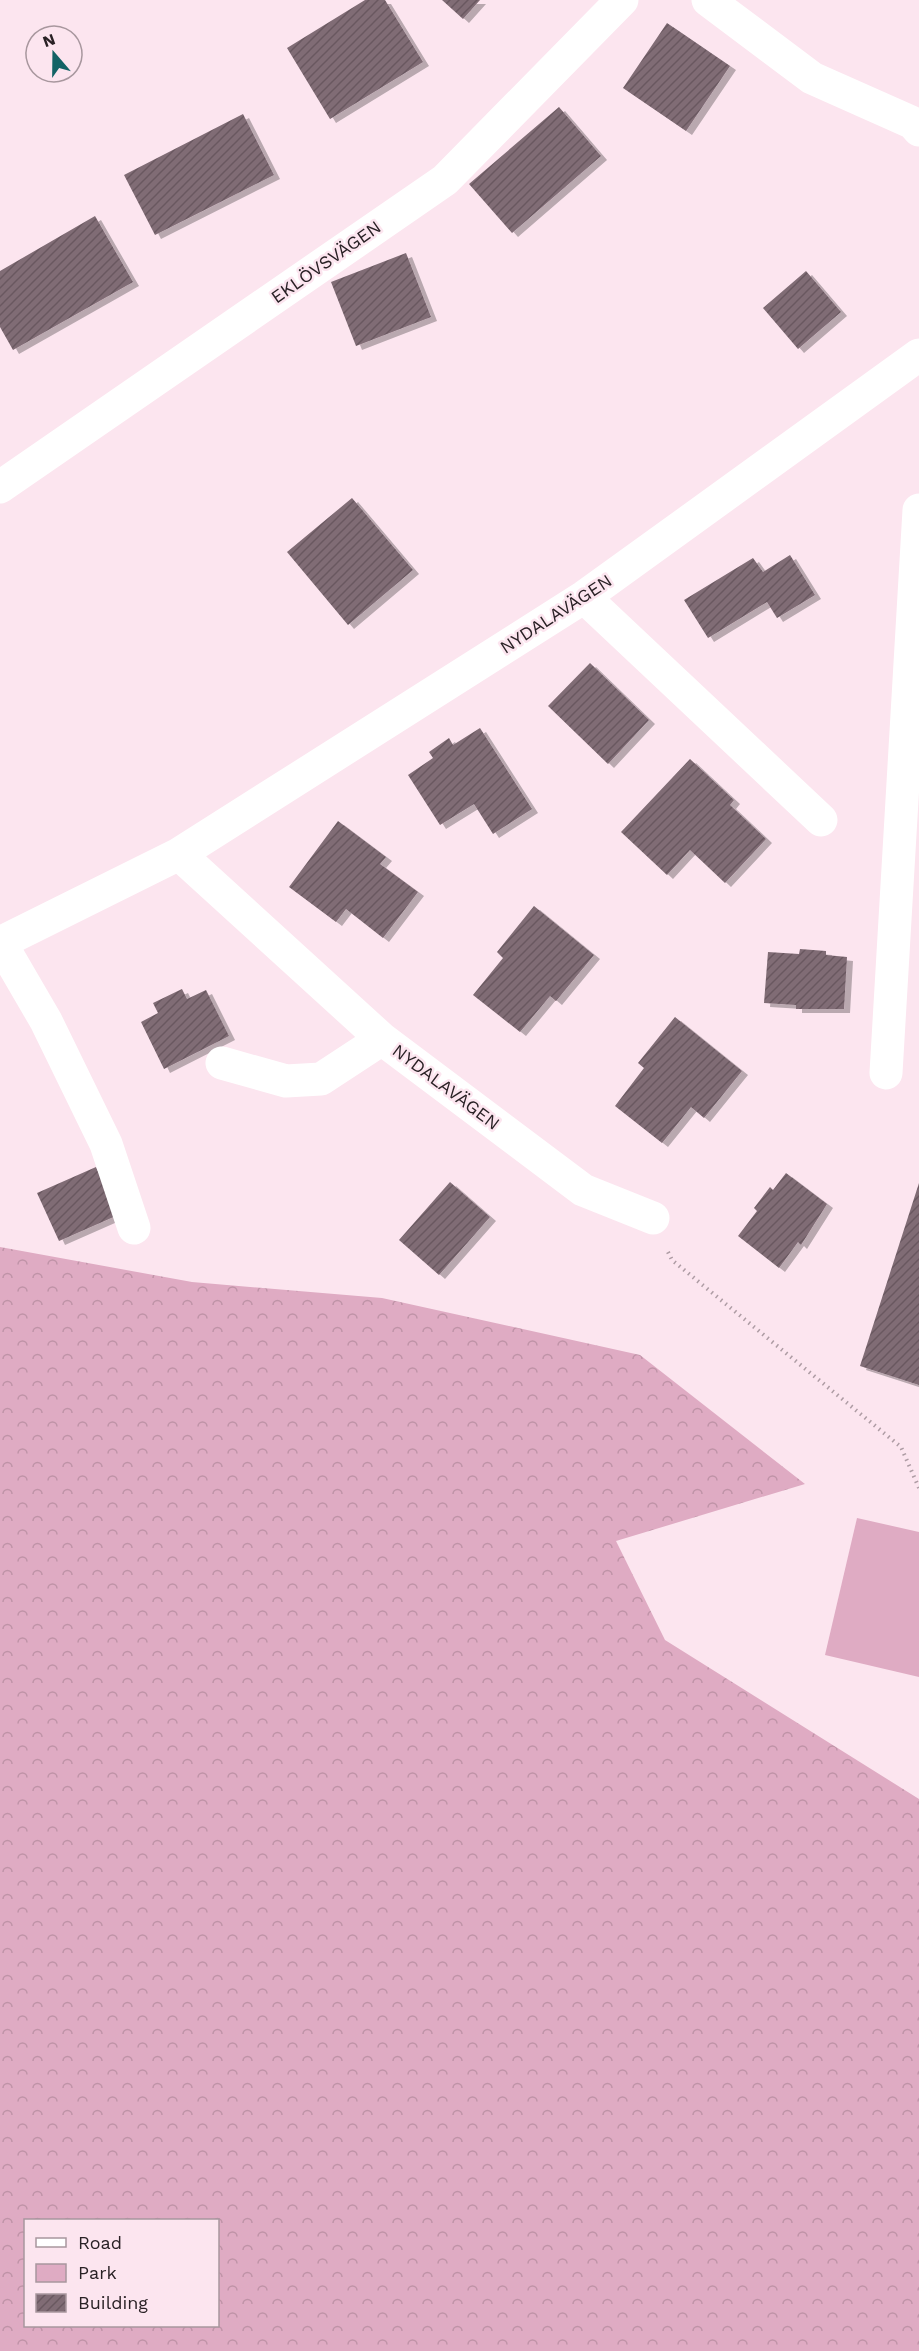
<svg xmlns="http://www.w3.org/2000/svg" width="919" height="2351" viewBox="0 0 919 2351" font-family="'Work Sans',sans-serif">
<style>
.green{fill:#dfabc3}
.forest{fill:url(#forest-crowns);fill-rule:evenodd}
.building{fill:url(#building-hatch);filter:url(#shadow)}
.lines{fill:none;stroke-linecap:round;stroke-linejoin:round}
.path{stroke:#ae9ca4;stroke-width:4;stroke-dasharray:1.5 4.5;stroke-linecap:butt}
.minor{stroke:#fff;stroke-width:33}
.labels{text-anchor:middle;stroke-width:5;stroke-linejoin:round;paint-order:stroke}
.street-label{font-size:18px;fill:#292125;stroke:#fce5ef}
</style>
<defs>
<pattern id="forest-crowns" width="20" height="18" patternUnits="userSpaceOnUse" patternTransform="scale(1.5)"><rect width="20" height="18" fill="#dfabc3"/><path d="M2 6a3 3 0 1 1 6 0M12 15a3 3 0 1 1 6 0" fill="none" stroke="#bf93a7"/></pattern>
<pattern id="building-hatch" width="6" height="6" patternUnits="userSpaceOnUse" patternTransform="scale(1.5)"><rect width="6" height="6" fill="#806c75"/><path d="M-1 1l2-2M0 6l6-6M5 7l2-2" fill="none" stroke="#695860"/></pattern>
<filter id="shadow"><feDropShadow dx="6" dy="4" stdDeviation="0" flood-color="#0004"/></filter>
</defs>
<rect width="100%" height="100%" fill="#fce5ef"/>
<path class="green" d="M857,1518L919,1532V1677L825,1655Z"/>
<path class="forest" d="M0,1247L192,1282L382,1298L640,1355L805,1484L616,1541L665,1640L919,1799V2351H0ZM26,2220H218V2326H26Z"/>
<path class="building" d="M365,0H385L423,62L330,119L287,48Z
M442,0H480L463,19Z
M667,23L730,66L686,131L623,88Z
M559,107L601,156L512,233L469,184Z
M243,114L274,175L155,235L124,175Z
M95,216L133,282L13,350L0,327V271Z
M406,253L431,317L356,346L331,282Z
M806,271L841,312L798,349L763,308Z
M352,498L413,570L348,625L287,552Z
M790,555L815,595L777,618L767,602L708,638L684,600L753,558L763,572Z
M590,663L649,720L608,764L548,706Z
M480,728L532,809L493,834L474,804L440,825L408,775L433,758L429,752L449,738L453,745Z
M690,759L734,800L730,805L766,839L725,883L690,850L667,875L621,832Z
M338,821L386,857L380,864L418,892L383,938L346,909L336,922L289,887Z
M534,906L594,955L556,1001L550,996L520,1032L473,995L503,958L497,952Z
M800,949L826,951V955L847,957L844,1009H796V1005L764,1003L768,952L799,954Z
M182,989L187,999L206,990L229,1036L164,1069L141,1022L158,1013L153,1003Z
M675,1017L742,1071L704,1118L691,1107L662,1143L615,1106L644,1068L638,1063Z
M96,1167L118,1215L59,1241L37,1193Z
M786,1173L827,1204L801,1245L798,1242L779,1268L738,1236L757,1211L754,1208L770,1187L773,1190Z
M450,1182L490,1217L439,1275L399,1240Z
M919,1183V1385L860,1366Z"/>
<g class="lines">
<path class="path" d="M668,1252L672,1260L901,1447L919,1488"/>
<path class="minor" d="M708,0L812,78L913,123L919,130
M0,487L445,180L622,0
M584,597L821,820
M179,854L382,1039L583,1190L653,1218
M0,942L46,1021L106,1144L134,1228
M0,943L179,854L584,597L919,355
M222,1063L286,1081L321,1079L382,1039
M886,1073L919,510"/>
</g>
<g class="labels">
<g class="street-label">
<text transform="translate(326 262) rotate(-35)" y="6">EKLÖVSVÄGEN</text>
<text transform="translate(556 614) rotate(-33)" y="6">NYDALAVÄGEN</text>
<text transform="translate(446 1087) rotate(37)" y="6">NYDALAVÄGEN</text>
</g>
</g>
<rect x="24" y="2219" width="195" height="108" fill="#fce5ef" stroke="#a8979e" stroke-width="1.5"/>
<rect x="36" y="2238" width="30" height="9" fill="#ffffff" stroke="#a8979e" stroke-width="1.5"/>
<text x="78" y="2249" font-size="18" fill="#292125">Road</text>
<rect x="36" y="2264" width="30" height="18" fill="#dfabc3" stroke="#a8979e" stroke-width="1.5"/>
<text x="78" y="2279" font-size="18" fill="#292125">Park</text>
<rect x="36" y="2294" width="30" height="18" fill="url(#building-hatch)" stroke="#a8979e" stroke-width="1.5"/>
<text x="78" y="2309" font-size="18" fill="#292125">Building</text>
<g transform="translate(54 54) rotate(340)"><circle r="28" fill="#fce5ef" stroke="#a8979e" stroke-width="1.5"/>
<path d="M0-4.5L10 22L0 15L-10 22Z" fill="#136366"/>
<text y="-9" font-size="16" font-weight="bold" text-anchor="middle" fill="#292125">N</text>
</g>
</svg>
